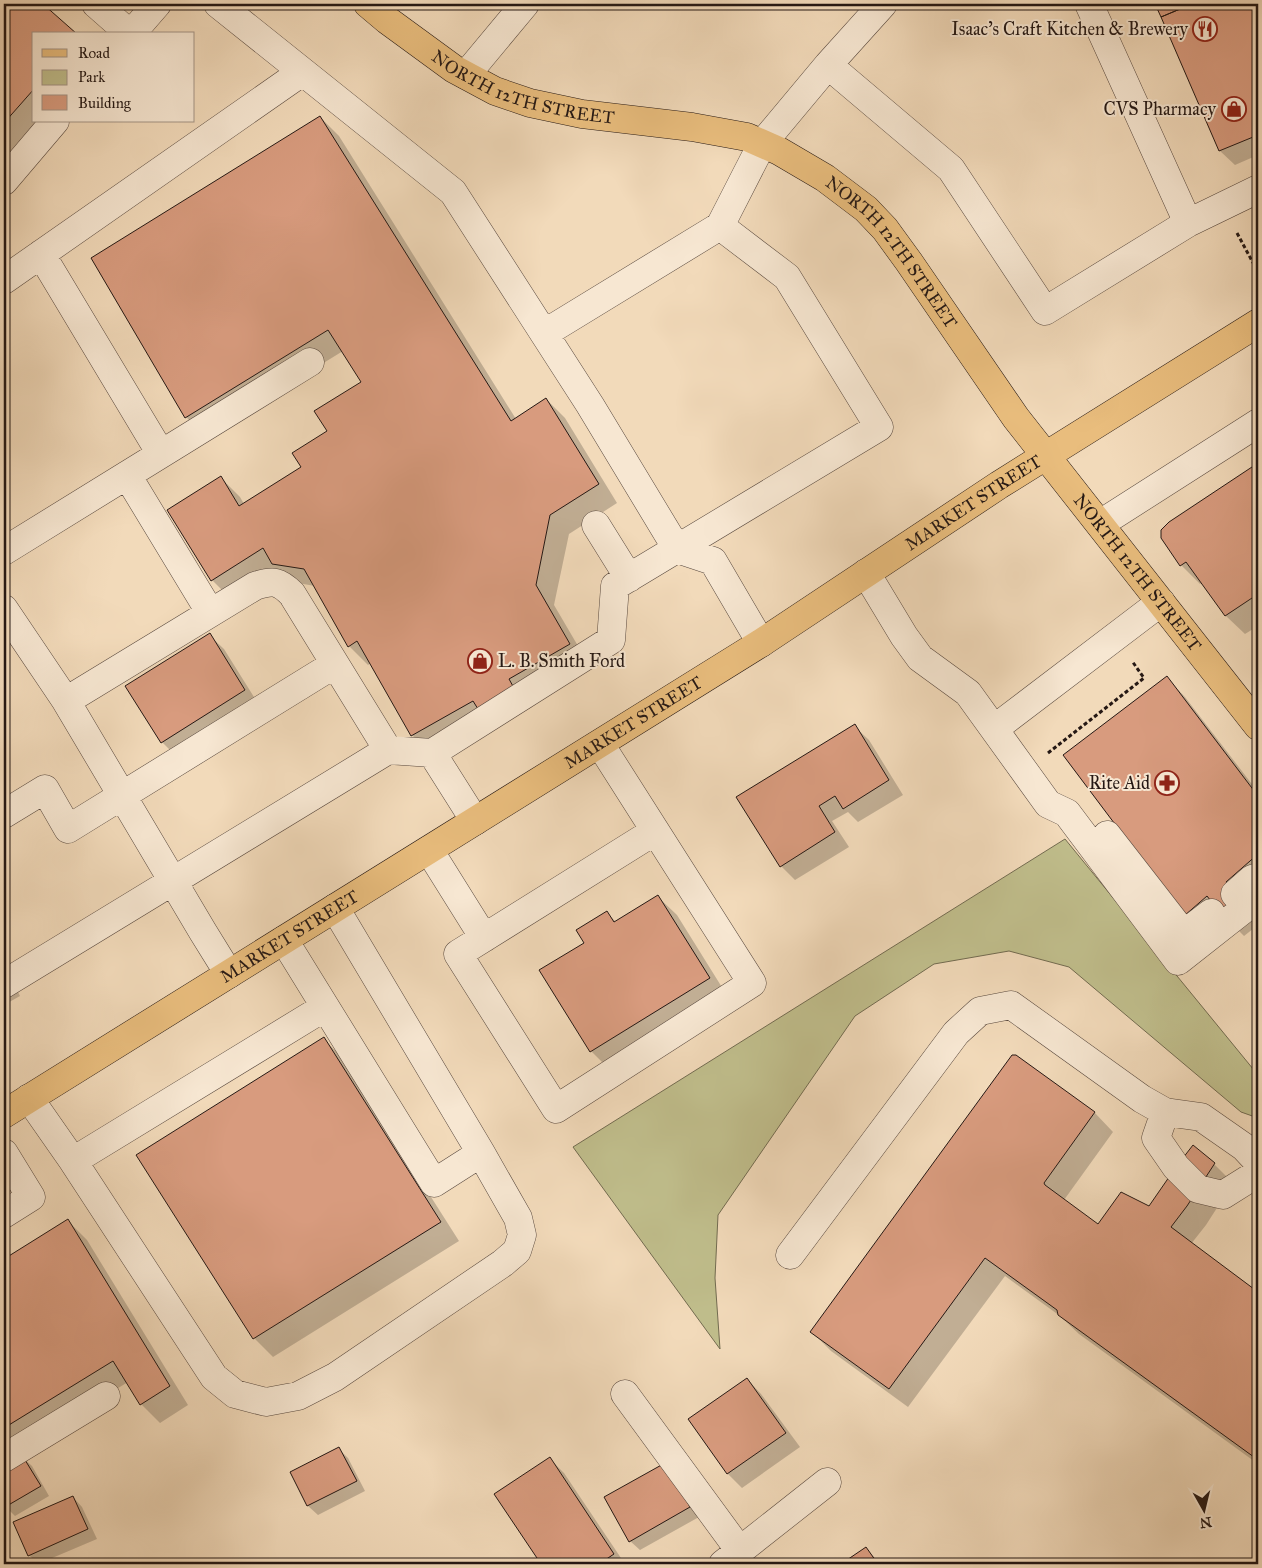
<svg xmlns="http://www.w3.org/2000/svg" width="1262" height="1568" viewBox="0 0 1262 1568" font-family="'IM FELL Great Primer',serif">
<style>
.green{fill:#c0be8c;stroke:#726b50}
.shadow{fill:#0003}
.building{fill:#d89b7e;stroke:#251814}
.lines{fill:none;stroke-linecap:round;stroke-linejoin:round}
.minor-casing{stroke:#58483e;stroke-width:29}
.major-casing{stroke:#251814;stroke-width:29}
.path{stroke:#251814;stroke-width:3;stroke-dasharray:4 2.5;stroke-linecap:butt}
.minor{stroke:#f7e7d2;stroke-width:28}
.major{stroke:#e9bd7d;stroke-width:28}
.labels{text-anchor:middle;stroke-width:4;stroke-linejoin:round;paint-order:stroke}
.poi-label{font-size:18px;fill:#251814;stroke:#f7e7d2;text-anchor:end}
.street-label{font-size:18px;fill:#251814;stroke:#f7e7d2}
</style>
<rect width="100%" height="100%" fill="#f2daba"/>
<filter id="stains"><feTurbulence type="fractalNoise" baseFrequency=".004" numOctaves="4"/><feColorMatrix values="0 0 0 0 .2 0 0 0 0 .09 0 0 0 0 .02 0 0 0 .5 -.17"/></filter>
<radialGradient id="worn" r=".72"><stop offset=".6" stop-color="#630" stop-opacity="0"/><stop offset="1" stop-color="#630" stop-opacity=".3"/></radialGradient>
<path class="green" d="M1065,839L1258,1075V1118L1241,1112L1069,967L1009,951L934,964L855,1016L718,1215L715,1278L720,1349L573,1147Z"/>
<path class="shadow" d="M4,4H41L76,34H34V121H41L4,164Z
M1156,4H1258V155L1235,165L1220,151Z
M320,117L339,136L516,419L546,399L565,418L617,503L569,534L554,605L588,663L527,698L532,707L497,727L431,754L412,735L371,663L368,665L349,646L315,586L292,582L279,569L231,599L212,580L221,478L240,497L244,504L303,467L363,382L343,351L205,436L186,417L93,258Z
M1258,464V626L1245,634L1226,616L1202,583L1200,584L1181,565L1162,537L1169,523Z
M209,635L224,649L259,705L176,756L162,742Z
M1167,678L1185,697L1258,792V889L1244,901L1258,920V925L1244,936L1224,916L1185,915Z
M854,726L869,740L903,795L858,822L848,812L832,821L849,847L795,880L781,866Z
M658,897L677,915L728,997L610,1070L591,1051L585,943L607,913L616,922Z
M4,963L20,996L4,1005Z
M323,1039L342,1057L459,1241L273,1357L254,1338L138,1155Z
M1016,1056L1095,1113L1113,1132L1064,1200L1099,1225L1150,1208L1214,1164L1233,1183L1206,1225L1191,1244L1258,1294V1464L1079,1334L1060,1316L1005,1276L908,1407L831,1351L812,1332Z
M68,1221L87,1240L188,1405L160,1423L141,1404L128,1382L4,1458V1260Z
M747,1379L761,1394L800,1447L742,1488L728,1474L689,1420Z
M339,1449L348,1458L365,1491L318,1515L308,1506L292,1473Z
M22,1457L32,1466L49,1496L15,1516L5,1506H4V1468Z
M550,1459L564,1473L625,1564H542L496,1495Z
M665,1464L699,1517L640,1550L630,1541Z
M73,1497L82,1507L97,1539L38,1564L29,1555Z
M866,1548L880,1564H843Z
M111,1559L117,1564H101Z"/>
<path class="building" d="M4,4H43L77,34H34V89L4,123Z
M1155,4H1192L1161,17Z
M1192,4H1258V135L1219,151L1161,17Z
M320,116L511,421L546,398L599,484L550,515L536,585L570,644L509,679L514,688L478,709L473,701L411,736L357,641L348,647L304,569L272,564L263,548L211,581L167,510L221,476L239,506L301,467L292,453L327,431L314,411L361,382L328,330L185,418L91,258Z
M1258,463V594L1225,616L1186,562L1180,566L1161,538V530L1169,522Z
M210,633L245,690L161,743L125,686Z
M1167,676L1258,796V854L1226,882L1243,904L1224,918L1207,896L1184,916L1063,755Z
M855,724L889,780L843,809L835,796L819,806L835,832L780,867L736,797Z
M658,895L710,978L590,1052L539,970L584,943L576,930L607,911L614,922Z
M324,1037L441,1222L253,1339L136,1155Z
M1012,1055H1016L1095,1112L1044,1183L1045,1185L1098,1224L1121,1192L1149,1206L1176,1167L1193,1145L1215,1163L1187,1206L1171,1227L1258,1292V1460L1058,1315L1057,1310L985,1258L889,1389L810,1332Z
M68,1219L170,1386L140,1405L113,1361L4,1428V1259Z
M747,1378L786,1433L727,1474L688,1419Z
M339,1447L357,1481L307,1506L290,1472Z
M22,1455L41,1486L5,1507L4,1466Z
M550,1457L614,1554L599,1564H541L494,1494Z
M665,1463L690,1507L629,1542L604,1497Z
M73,1496L88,1529L28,1556L13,1522Z
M866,1547L878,1564H841Z"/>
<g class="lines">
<defs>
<path id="minor" d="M96,4L130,34
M218,4L453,192L590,405L677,549L713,561L761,643
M1089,4L1188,223L1258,189
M131,34L157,4
M828,65L951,169L1045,311L1188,223
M466,75L525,4
M4,181L55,121
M720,226L762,144L828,65L883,4
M41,254L161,454
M4,280L302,72
M127,475L210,612
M1100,524L1258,423
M596,525L629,578
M4,551L310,362
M866,573L904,636L920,658L968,693L1048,804L1067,813L1178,961L1258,898
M4,609L66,701L203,932L229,974
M66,701L255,586C273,580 279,581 292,594L388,750L432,753L475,821
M994,729L1161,602
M600,744L752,983L556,1109L458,954L655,831
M432,753L611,640L615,586L879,427L787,277L720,226L545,333
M4,814L45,789L68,829L335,664
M1107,835L1184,934L1211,913
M429,850L484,938
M1235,894L1252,879L1258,877
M284,940L434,1183L481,1153L335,908
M4,984L388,750
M29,1098L73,1161L325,1007
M1165,1112L1156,1138L1176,1167L1198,1189L1223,1195L1258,1173
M4,1153L31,1197L4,1214
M73,1161L214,1377L235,1394L266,1402L298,1396L335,1377L503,1263L517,1251L522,1235L518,1218L481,1153
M790,1255L956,1033L980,1011L1011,1005L1142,1099L1165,1112L1201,1117L1244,1147L1258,1162
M625,1394L740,1551
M4,1458L106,1396
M723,1564L827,1482"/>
<g id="major">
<path id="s1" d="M368,4L387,20L454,69L495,91L530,103L582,114L692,127L747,137L779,151L825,178L866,209L885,229L909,262L1016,418L1258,726"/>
<path id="s2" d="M4,1114L761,643L999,485L1258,323"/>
</g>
</defs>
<use href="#minor" class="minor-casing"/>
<use href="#major" class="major-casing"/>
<path class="path" d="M1237,233L1258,272
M1048,753L1144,678L1132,661"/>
<use href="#minor" class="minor"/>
<use href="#major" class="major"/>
</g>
<defs>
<symbol id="restaurant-ring" viewBox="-11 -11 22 22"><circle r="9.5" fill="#f7e7d2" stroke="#8f2418" stroke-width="1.5"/><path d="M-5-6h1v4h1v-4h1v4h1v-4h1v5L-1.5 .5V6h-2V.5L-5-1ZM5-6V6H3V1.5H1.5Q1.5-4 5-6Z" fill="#8f2418"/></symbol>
<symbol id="shop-ring" viewBox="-11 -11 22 22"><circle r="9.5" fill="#f7e7d2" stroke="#8f2418" stroke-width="1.5"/><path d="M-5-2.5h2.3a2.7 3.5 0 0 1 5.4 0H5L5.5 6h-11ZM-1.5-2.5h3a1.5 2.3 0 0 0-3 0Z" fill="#8f2418"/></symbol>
<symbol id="pharmacy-ring" viewBox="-11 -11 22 22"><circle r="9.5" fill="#f7e7d2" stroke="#8f2418" stroke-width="1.5"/><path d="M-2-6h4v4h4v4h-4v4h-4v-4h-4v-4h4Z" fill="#8f2418"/></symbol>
</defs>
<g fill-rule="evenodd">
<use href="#restaurant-ring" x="1191" y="15" width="28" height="28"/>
<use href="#shop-ring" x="1220" y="95" width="28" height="28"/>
<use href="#shop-ring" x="466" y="647" width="28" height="28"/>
<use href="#pharmacy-ring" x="1153" y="769" width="28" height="28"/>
</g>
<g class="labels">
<g class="poi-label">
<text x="1188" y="35">Isaac's Craft Kitchen &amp; Brewery</text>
<text x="1216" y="115">CVS Pharmacy</text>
<text x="498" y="667" text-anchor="start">L. B. Smith Ford</text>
<text x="1150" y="789">Rite Aid</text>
</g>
<g class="street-label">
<text dy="6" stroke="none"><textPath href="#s1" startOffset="180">NORTH 12TH STREET</textPath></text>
<text dy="6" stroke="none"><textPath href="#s1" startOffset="600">NORTH 12TH STREET</textPath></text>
<text dy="6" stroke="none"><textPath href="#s2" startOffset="1146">MARKET STREET</textPath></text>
<text dy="6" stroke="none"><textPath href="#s1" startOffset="1005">NORTH 12TH STREET</textPath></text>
<text dy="6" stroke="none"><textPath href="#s2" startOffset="741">MARKET STREET</textPath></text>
<text dy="6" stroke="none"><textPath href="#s2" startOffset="336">MARKET STREET</textPath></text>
</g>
</g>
<rect width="1262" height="1568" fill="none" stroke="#f2daba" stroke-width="20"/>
<rect x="5" y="5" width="1252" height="1558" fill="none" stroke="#251814" stroke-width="2.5"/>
<rect x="10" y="10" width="1242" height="1548" fill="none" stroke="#251814"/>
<rect x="32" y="32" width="162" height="90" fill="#f7e7d2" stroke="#a39486"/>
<rect x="42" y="49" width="25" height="8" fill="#e9bd7d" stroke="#a39486"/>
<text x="78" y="58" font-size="15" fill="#251814">Road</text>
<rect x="42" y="70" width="25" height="15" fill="#c0be8c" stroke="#a39486"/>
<text x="78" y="82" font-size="15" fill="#251814">Park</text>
<rect x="42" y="95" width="25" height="15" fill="#d89b7e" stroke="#a39486"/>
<text x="78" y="108" font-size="15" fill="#251814">Building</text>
<g transform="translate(1204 1510) rotate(172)" stroke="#f7e7d2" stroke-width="4" paint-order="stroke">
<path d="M0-4L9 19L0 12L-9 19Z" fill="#251814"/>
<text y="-8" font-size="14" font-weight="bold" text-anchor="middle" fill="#251814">N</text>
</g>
<rect width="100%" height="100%" filter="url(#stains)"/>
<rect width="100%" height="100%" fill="url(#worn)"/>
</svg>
